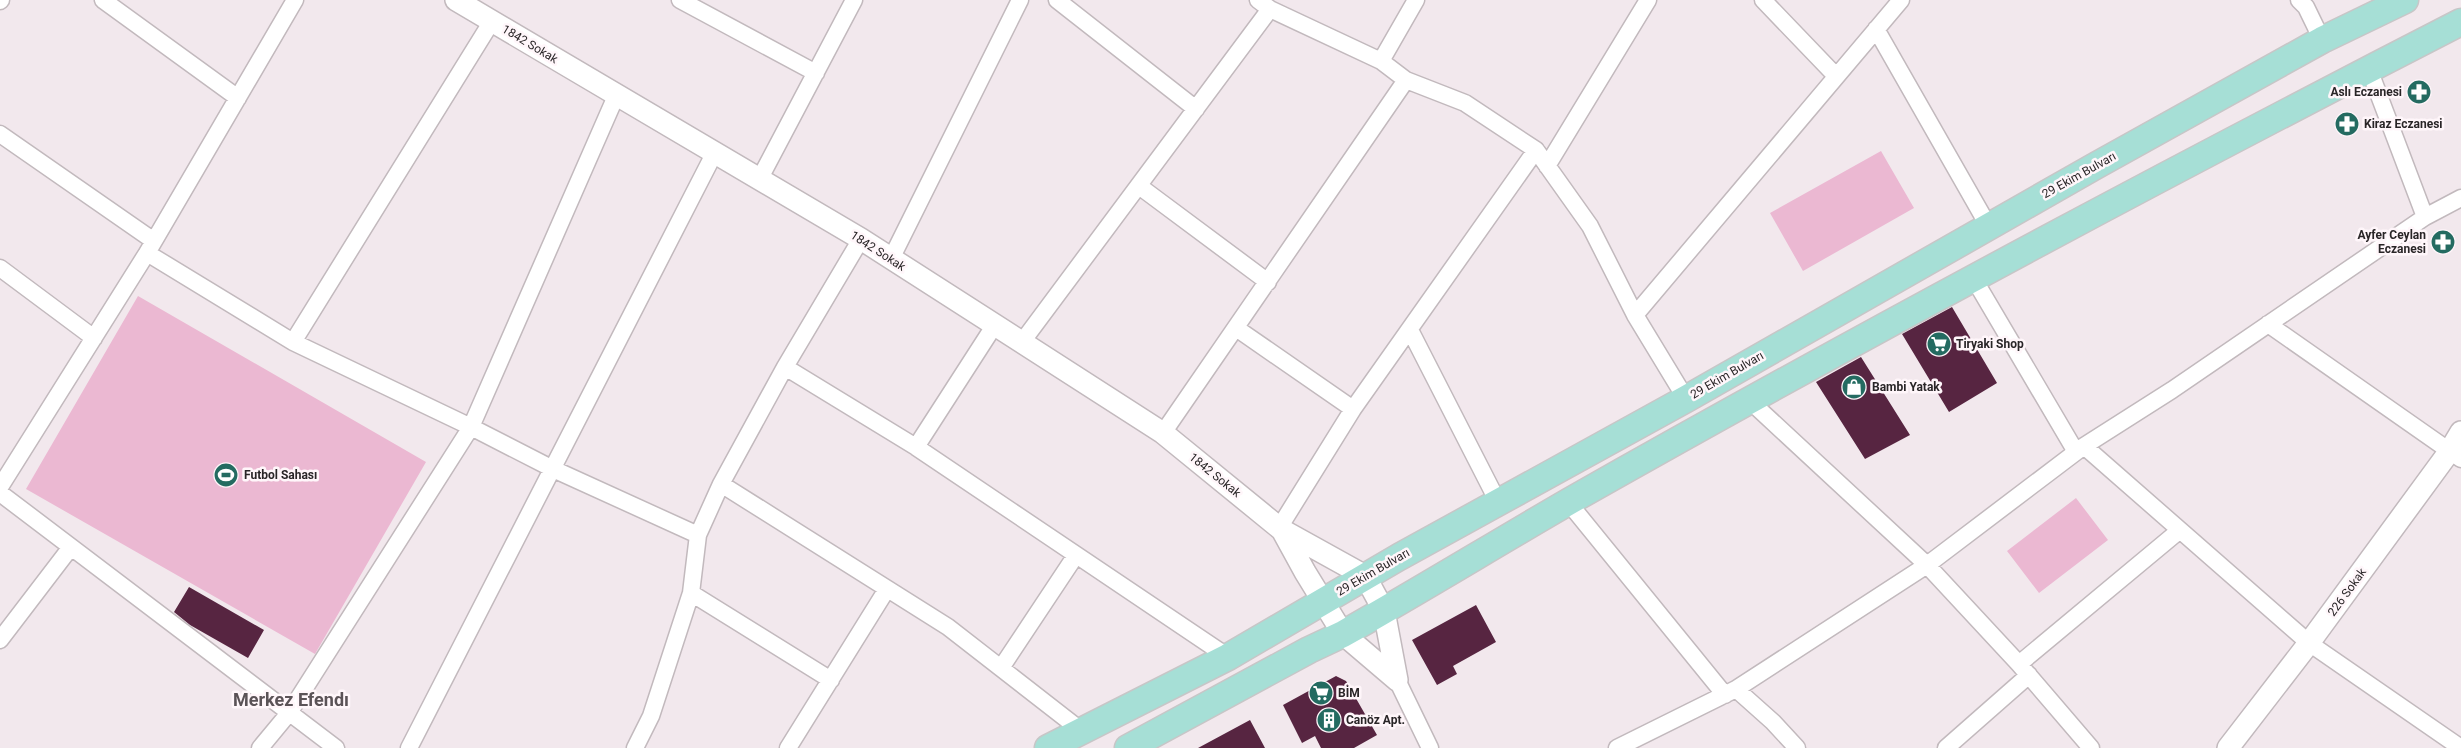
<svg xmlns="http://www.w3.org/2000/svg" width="2461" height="748" viewBox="0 0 2461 748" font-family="Roboto,sans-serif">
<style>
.green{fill:#ebb8d2}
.building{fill:#572541}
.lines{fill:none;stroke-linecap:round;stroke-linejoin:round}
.minor-casing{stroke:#c2b9bd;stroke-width:19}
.tertiary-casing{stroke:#c2b9bd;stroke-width:24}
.primary-casing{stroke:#c7c6c7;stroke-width:29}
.minor{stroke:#fff;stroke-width:16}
.tertiary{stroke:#fff;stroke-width:21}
.primary{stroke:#a6dfd6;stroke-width:26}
.labels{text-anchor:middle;stroke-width:5;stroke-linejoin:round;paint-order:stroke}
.street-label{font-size:12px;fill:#292527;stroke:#fff6fa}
.poi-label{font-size:12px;font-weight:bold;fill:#292527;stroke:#fff6fa;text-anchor:start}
.district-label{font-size:18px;font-weight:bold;fill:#5b5357;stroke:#fff6fa}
</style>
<rect width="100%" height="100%" fill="#f2e8ed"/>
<path class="green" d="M1881,151L1914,208L1803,271L1770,213Z
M138,296L426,462L315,654L26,489Z
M2076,498L2108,540L2039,593L2007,551Z"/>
<path class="building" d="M1952,307L1997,383L1949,412L1902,334Z
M1861,357L1910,435L1865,459L1816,382Z
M189,587L264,630L248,658L190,625L174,612Z
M1476,605L1496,642L1453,666L1457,674L1437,685L1412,640Z
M1336,676L1346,681L1377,735L1354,748H1321L1315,736L1302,743L1283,705Z
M1250,720L1265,748H1198Z"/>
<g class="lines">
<defs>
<path id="minor" d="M103,0L238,98
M680,0L816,73
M1057,0L1196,109
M1258,0L1270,9L1381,61L1406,80L1465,103L1536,150L1590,226L1635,315L1686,399
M1763,0L1836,76
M2299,0L2306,7L2322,40
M0,1L1,0
M1876,29L1989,227
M1381,61L1416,0
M2369,69L2425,217
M0,134L154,241
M1547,166L1648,0
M759,180L854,0
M1139,186L1268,282
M147,253L293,342L471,427L553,469L698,535
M891,259L1020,0
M0,268L94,338
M1974,279L2076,452
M1635,315L1901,0
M2268,324L2461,459
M1236,328L1353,409
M1410,330L1498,502
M293,342L492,21
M1022,342L1270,9
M785,367L916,447L1228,657
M1750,401L1927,565L2019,664L2091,748
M1163,433L1406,80
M2084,446L2309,643L2461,748
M916,447L994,326
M721,484L948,627L1083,732
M0,487L147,253L295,0
M0,493L336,748
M1568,502L1725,695
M1279,528L1353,409L1536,150
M691,593L831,680
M0,640L71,547
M2019,664L2180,530
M1001,668L1076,555
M1397,680L1430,748
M1736,689L1773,722L1797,748
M260,748L289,713L471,427L616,96
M409,748L715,152
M635,748L651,716L691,593L698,535L721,484L785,367L861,239
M788,748L887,589
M1617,748L1736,689L1927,565L2084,446L2172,390L2425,217L2461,198
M1946,748L2029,675"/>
<path id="tertiary" d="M456,0L861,239L1163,433L1282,530L1365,576L1384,611L1397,680
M1282,530L1305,572L1343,634L1397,680
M2228,748L2309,643L2449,452L2461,432"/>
<path id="primary" d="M1048,748L1228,657L1399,557L1686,399L2097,165L2322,40L2405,0
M1128,748L1309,650L1343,634C1419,591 1494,545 1570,501C1863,335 2161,176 2461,22"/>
</defs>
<use href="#minor" class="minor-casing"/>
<use href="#tertiary" class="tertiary-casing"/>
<use href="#primary" class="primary-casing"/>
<use href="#minor" class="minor"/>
<use href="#tertiary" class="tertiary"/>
<use href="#primary" class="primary"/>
</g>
<defs>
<symbol id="pharmacy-disc" viewBox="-11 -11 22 22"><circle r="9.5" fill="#246b61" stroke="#fff6fa"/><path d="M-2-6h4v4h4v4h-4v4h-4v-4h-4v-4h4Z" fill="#fff"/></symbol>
<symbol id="supermarket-disc" viewBox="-11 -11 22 22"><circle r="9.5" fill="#246b61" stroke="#fff6fa"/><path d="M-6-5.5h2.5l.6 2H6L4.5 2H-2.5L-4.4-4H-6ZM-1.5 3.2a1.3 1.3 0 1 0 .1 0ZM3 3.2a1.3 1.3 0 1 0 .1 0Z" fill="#fff"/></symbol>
<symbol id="shop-disc" viewBox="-11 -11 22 22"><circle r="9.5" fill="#246b61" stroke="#fff6fa"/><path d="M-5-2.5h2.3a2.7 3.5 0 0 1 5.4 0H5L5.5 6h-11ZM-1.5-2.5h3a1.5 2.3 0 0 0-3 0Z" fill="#fff"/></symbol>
<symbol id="stadium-disc" viewBox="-11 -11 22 22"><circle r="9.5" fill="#246b61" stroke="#fff6fa"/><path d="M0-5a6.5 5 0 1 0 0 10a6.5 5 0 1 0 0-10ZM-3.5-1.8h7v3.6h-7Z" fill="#fff"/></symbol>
<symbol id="building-disc" viewBox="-11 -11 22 22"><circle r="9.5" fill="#246b61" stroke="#fff6fa"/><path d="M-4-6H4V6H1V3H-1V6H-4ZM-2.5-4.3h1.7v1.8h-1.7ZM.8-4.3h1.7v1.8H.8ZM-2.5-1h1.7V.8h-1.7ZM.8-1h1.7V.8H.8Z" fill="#fff"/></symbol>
</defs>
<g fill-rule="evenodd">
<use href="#pharmacy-disc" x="2405" y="78" width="28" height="28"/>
<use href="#pharmacy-disc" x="2333" y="110" width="28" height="28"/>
<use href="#pharmacy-disc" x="2429" y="228" width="28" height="28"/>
<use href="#supermarket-disc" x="1925" y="330" width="28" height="28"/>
<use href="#shop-disc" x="1840" y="373" width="28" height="28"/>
<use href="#stadium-disc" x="212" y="461" width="28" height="28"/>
<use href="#supermarket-disc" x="1307" y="679" width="28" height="28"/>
<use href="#building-disc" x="1315" y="706" width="28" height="28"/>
</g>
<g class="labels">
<g class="street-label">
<text transform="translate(530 44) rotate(31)" y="4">1842 Sokak</text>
<text transform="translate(2079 175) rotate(-29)" y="4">29 Ekim Bulvarı</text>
<text transform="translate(878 251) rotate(33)" y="4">1842 Sokak</text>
<text transform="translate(1727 375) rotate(-30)" y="4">29 Ekim Bulvarı</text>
<text transform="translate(1215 475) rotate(39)" y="4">1842 Sokak</text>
<text transform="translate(1373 572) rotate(-30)" y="4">29 Ekim Bulvarı</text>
<text transform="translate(2347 592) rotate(-54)" y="4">226 Sokak</text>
</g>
<g class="poi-label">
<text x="2402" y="96" text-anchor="end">Aslı Eczanesi</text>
<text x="2364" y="128">Kiraz Eczanesi</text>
<text x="2426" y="239" text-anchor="end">Ayfer Ceylan<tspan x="2426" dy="14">Eczanesi</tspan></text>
<text x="1956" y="348">Tiryaki Shop</text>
<text x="1872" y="391">Bambi Yatak</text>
<text x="244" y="479">Futbol Sahası</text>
<text x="1338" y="697">BİM</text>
<text x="1346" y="724">Canöz Apt.</text>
</g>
<g class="district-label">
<text x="291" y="706">Merkez Efendı</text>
</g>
</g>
</svg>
